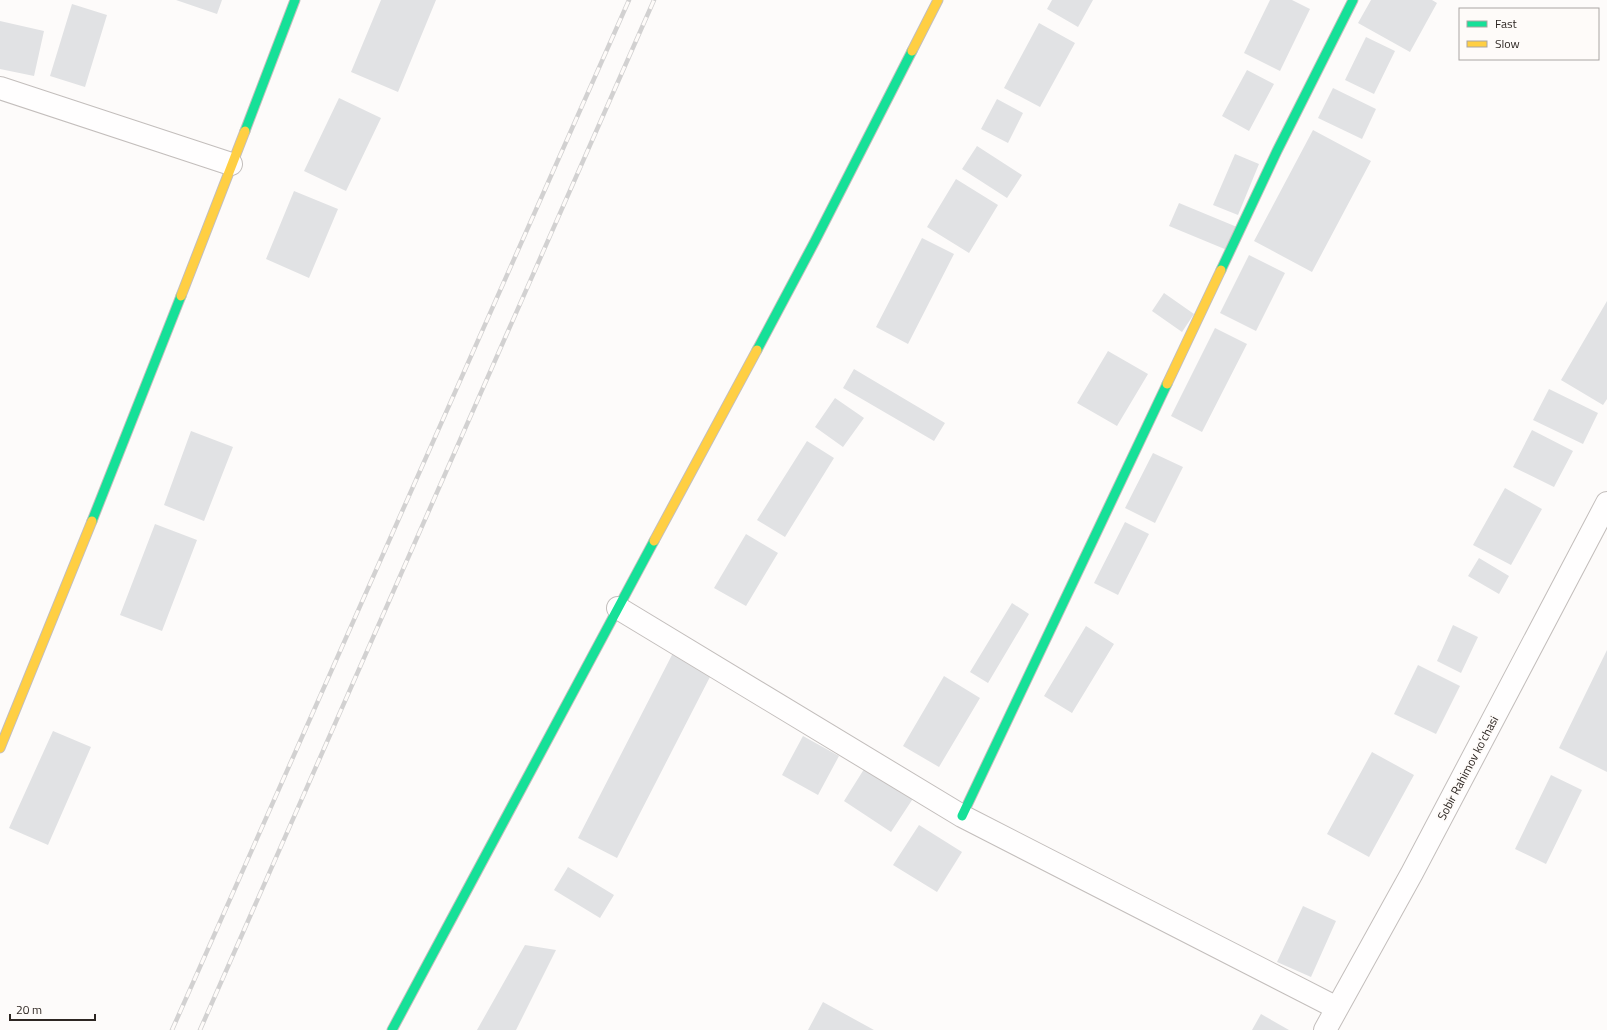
<svg xmlns="http://www.w3.org/2000/svg" width="1607" height="1030" viewBox="0 0 1607 1030" font-family="'Titillium Web',sans-serif">
<style>
.building{fill:#e1e2e4}
.lines{fill:none;stroke-linecap:round;stroke-linejoin:round}
.street-casing{stroke:#c3bebc;stroke-width:24}
.fast-casing{stroke:#c3bebc;stroke-width:11}
.slow-casing{stroke:#c3bebc;stroke-width:11}
.street{stroke:#fffefe;stroke-width:22}
.fast{stroke:#16e098;stroke-width:9}
.slow{stroke:#ffcf43;stroke-width:9}
.rail-casing{stroke:#d2d1d1;stroke-width:4.5}
.rail{stroke:#fefbf9;stroke-width:3;stroke-dasharray:9;stroke-linecap:butt}
.labels{text-anchor:middle;stroke-width:3.5;stroke-linejoin:round;paint-order:stroke}
.street-label{font-size:12px;fill:#2d2622;stroke:#fefbf9}
</style>
<rect width="100%" height="100%" fill="#fdfbfa"/>
<path class="building" d="M176,0H222L217,14Z
M381,0H436L398,92L351,72Z
M1052,0H1093L1078,27L1047,9Z
M1270,0H1292L1310,9L1280,71L1244,53Z
M1371,0H1432L1437,3L1410,52L1358,23Z
M72,4L107,15L85,87L50,76Z
M0,21L44,31L34,76L0,69Z
M1039,23L1075,43L1040,107L1004,88Z
M1366,37L1395,51L1374,94L1345,80Z
M1247,70L1274,84L1249,131L1222,116Z
M1333,88L1376,109L1362,139L1318,118Z
M339,98L381,118L346,191L304,171Z
M997,99L1023,113L1008,143L981,129Z
M1313,130L1371,161L1312,272L1254,241Z
M977,146L1022,175L1007,198L962,169Z
M1235,154L1259,164L1238,215L1213,205Z
M956,179L998,205L969,253L927,227Z
M294,191L338,209L309,278L266,259Z
M1179,203L1237,227L1227,250L1169,226Z
M922,238L954,254L908,344L876,327Z
M1249,255L1285,273L1256,331L1220,313Z
M1164,293L1194,314L1182,332L1152,311Z
M1607,301V399L1603,405L1561,380Z
M1215,328L1247,344L1202,432L1171,416Z
M1108,351L1148,374L1117,426L1077,403Z
M854,369L945,423L934,441L843,388Z
M1549,389L1598,413L1583,444L1533,420Z
M835,398L864,418L843,447L815,427Z
M1532,430L1573,451L1554,487L1513,467Z
M191,431L233,447L204,521L164,505Z
M807,441L834,458L785,537L757,520Z
M1153,453L1183,467L1155,523L1125,508Z
M1505,488L1542,509L1511,565L1473,545Z
M1125,522L1149,534L1118,595L1094,583Z
M155,524L197,540L162,631L120,615Z
M746,534L778,553L746,606L714,588Z
M1479,558L1509,576L1499,594L1468,576Z
M1012,603L1029,614L988,683L970,672Z
M1453,625L1478,637L1461,673L1437,661Z
M1086,626L1114,644L1072,713L1044,696Z
M1607,650V772L1559,748Z
M674,651L713,671L617,858L578,838Z
M1418,665L1460,686L1436,734L1394,714Z
M944,676L980,698L939,767L903,746Z
M53,731L91,747L48,845L9,828Z
M803,736L839,756L818,795L782,775Z
M1372,752L1414,775L1369,857L1327,834Z
M866,766L914,797L891,832L844,801Z
M1551,775L1582,790L1546,864L1515,849Z
M919,825L962,852L937,892L893,865Z
M568,867L614,895L600,918L554,890Z
M1303,906L1336,921L1311,977L1277,962Z
M525,945L556,950L516,1030H477Z
M823,1002L874,1030H808Z
M1261,1014L1289,1030H1252Z"/>
<g class="lines">
<defs>
<path id="street" d="M0,88L231,164
M618,608L962,816L1337,1008
M1325,1030L1412,873L1607,503"/>
<path id="fast" d="M245,131L295,0
M1221,270L1277,151L1353,0
M757,350L815,241L912,51
M92,521L181,296
M962,816L1167,384
M392,1030L654,541"/>
<path id="slow" d="M912,51L938,0
M181,296L245,131
M1167,384L1221,270
M654,541L757,350
M0,748L92,521"/>
</defs>
<use href="#street" class="street-casing"/>
<use href="#fast" class="fast-casing"/>
<use href="#slow" class="slow-casing"/>
<use href="#street" class="street"/>
<use href="#fast" class="fast"/>
<use href="#slow" class="slow"/>
<defs>
<path id="rail" d="M172,1030L629,0
M200,1030L654,0"/>
</defs>
<use href="#rail" class="rail-casing"/>
<use href="#rail" class="rail"/>
</g>
<g class="labels">
<g class="street-label">
<text transform="translate(1468 768) rotate(-62)" y="4">Sobir Rahimov ko'chasi</text>
</g>
</g>
<rect x="1459" y="8" width="140" height="52" fill="#fefbf9" stroke="#aaa6a3"/>
<rect x="1467" y="21" width="20" height="6" fill="#16e098" stroke="#aaa6a3"/>
<text x="1495" y="28" font-size="12" fill="#2d2622">Fast</text>
<rect x="1467" y="41" width="20" height="6" fill="#ffcf43" stroke="#aaa6a3"/>
<text x="1495" y="48" font-size="12" fill="#2d2622">Slow</text>
<path d="M10 1014v6h85v-6" fill="none" stroke="#2d2622" stroke-width="2"/>
<text x="16" y="1014" font-size="12" fill="#2d2622" stroke="#fefbf9" stroke-width="3" paint-order="stroke">20 m</text>
</svg>
